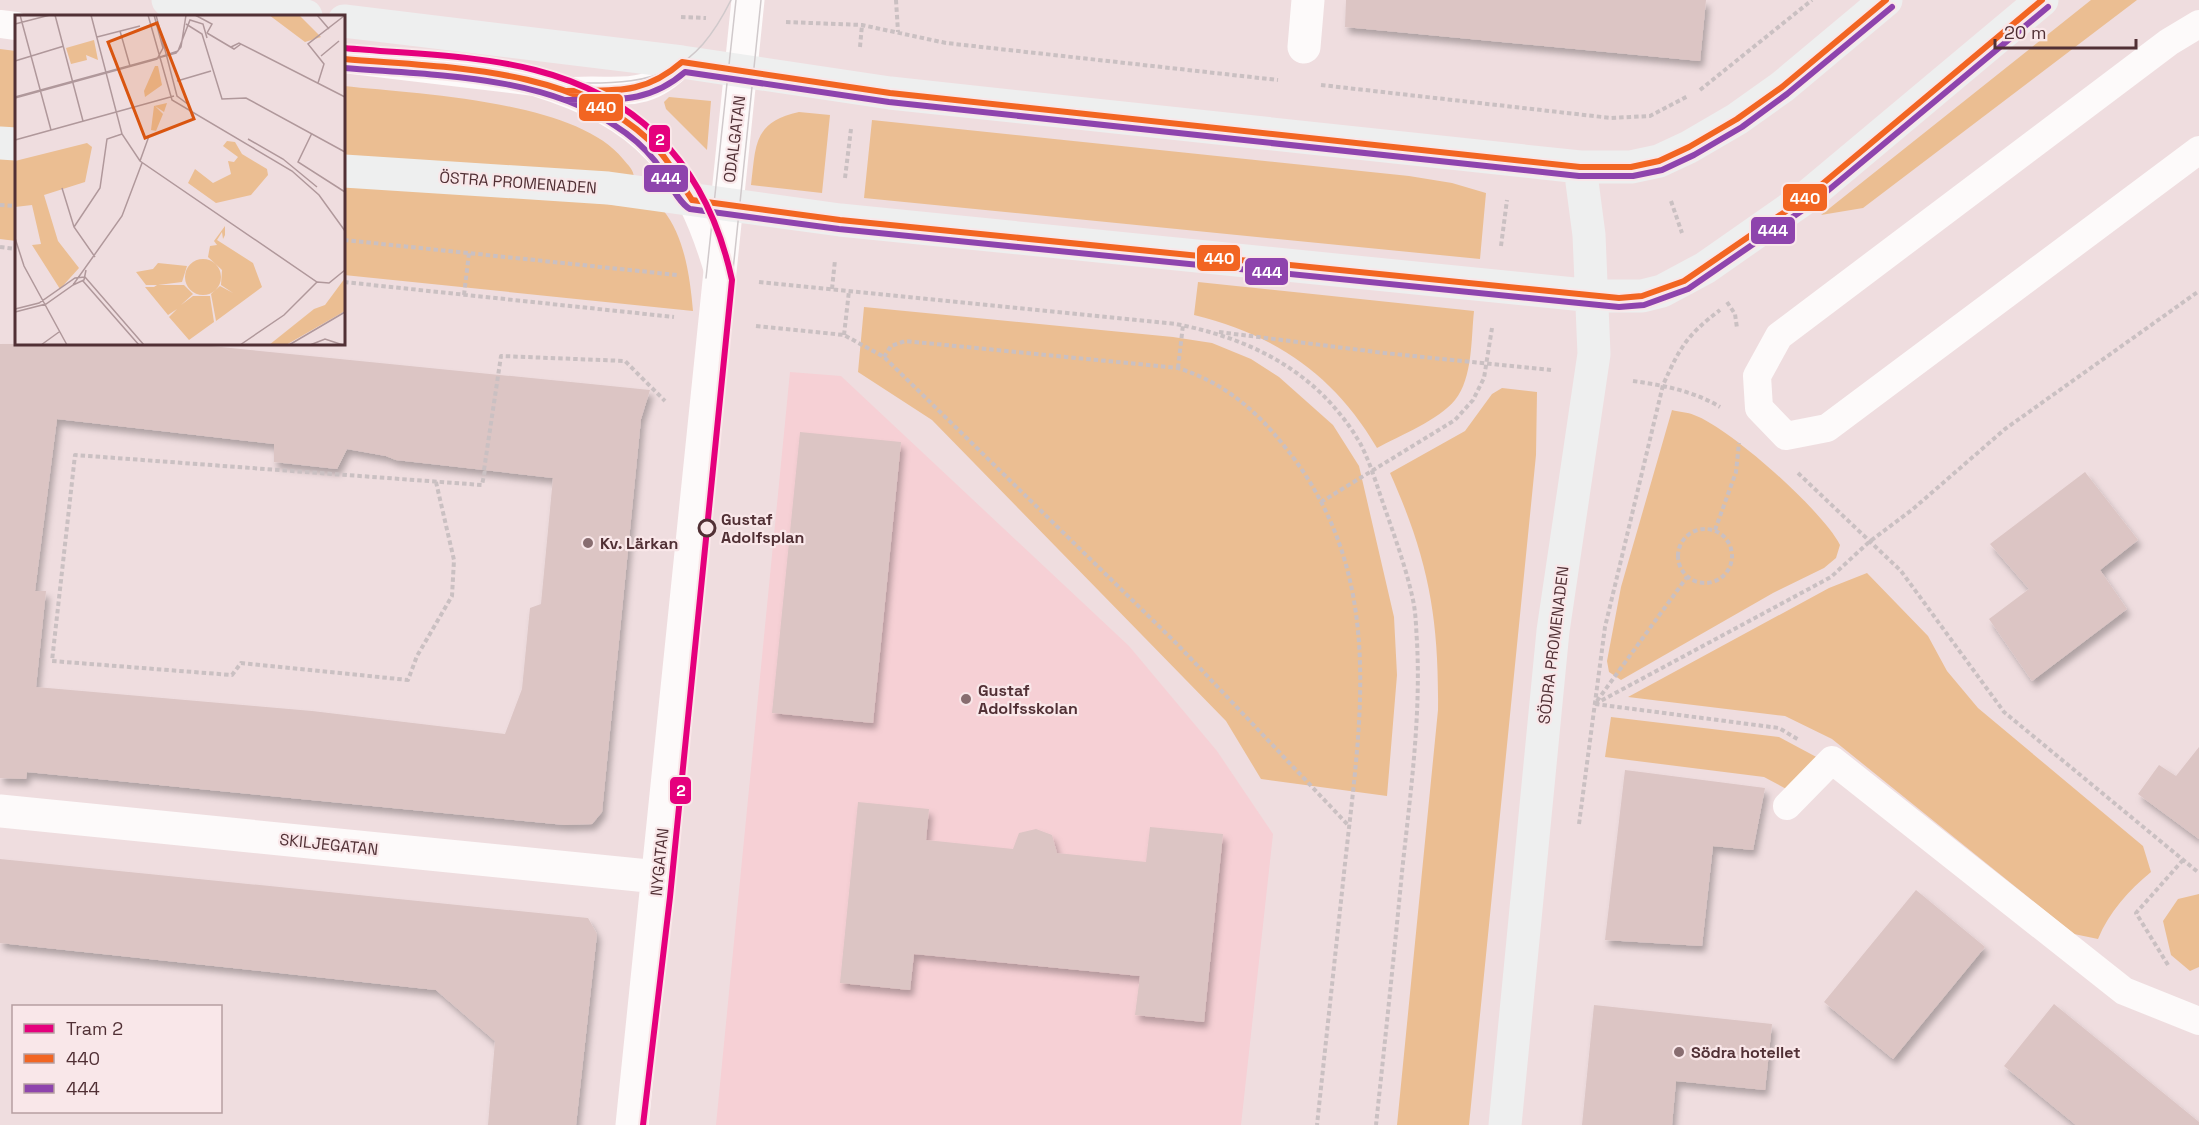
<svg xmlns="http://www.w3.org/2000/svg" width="2199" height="1125" viewBox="0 0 2199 1125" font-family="'Space Grotesk',sans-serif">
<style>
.built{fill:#f6d0d5}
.green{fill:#ebbe92}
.building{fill:#dcc5c4;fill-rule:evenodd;filter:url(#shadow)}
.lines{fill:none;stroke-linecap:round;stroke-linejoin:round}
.path{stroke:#cac0c2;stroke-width:4;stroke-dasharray:4.5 3;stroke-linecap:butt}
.lane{stroke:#fdfafa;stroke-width:28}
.street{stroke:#fdfafa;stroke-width:33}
.secondary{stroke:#eeefef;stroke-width:33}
.tram{stroke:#d0c9cb;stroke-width:1.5}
.bus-1-casing{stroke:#f9e7e9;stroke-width:10}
.bus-2-casing{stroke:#f9e7e9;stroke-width:10}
.bus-1{stroke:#f26522;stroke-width:6}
.bus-2{stroke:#8e44ad;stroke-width:6}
.tram-1-casing{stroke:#f9e7e9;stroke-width:10}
.tram-1{stroke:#e5007d;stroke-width:6}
.stop-dot{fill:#f9e7e9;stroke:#513035;stroke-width:3}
.poi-dot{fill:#886d70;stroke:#f9e7e9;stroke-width:2}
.labels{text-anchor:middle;stroke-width:4.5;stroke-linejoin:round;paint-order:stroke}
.street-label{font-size:16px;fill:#513035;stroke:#f9e7e9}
.stop-label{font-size:16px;font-weight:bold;fill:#513035;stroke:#f9e7e9;text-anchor:start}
.poi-label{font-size:16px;font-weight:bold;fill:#513035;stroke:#f9e7e9;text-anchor:start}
.inset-road{fill:none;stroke:#b0989b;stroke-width:1.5}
.view{fill:#d95510;fill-opacity:0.15;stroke:#d95510;stroke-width:3}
.inset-edge{fill:none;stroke:#513035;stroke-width:3}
.line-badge{stroke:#f9e7e9;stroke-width:2}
.badge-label{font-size:16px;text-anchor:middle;font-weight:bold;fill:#fff}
</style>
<defs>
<filter id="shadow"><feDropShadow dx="3.5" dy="6" stdDeviation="3" flood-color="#0004"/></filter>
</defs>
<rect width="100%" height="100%" fill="#efdddf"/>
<path class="built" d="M790,372L841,376L1129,646L1217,751L1273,834L1241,1125H716Z"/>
<path class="green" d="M2091,0H2137L1863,208L1821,215Z
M0,49L16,51V131L0,129Z
M344,86C416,94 576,100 623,159C628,165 634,170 634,178L344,159Z
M669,97L711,101L707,150L666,109L664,102Z
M799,112L830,115L822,193L751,185C756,145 753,122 799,112Z
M872,120L1409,176L1452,183L1486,193L1480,259L864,198Z
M0,155L16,157V241L0,239Z
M344,183L460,189L663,210C685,237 690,278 693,311L344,275Z
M1198,282L1474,311C1471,338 1473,378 1455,400C1439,420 1399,436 1377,448C1334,375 1276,335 1194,315Z
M864,307L1173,337L1212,343L1251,359L1279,377L1333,425L1359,466L1394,617L1397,675L1387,796L1261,779L1226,721L932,420L858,372Z
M1502,388L1537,392L1536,455L1469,1125H1397L1438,710C1439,616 1428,558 1390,473L1465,431L1492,394Z
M1672,410C1679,412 1688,412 1694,415C1729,427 1824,512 1840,545L1836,558L1824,568L1773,593L1621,680L1609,672L1607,661L1621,587Z
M1867,573L1928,636L1947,671L1978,708L2143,846L2151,872C2129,890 2109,912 2098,939L2074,934L1832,739L1785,716L1628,697L1829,588Z
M1611,717L1779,737L1822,760L1790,791L1764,777L1605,757Z
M2199,894V967L2190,971L2171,955L2163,921L2178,899Z"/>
<path class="building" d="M1346,0H1706L1700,61L1345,27Z
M0,344H191L650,390L641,419L602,812L592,824L565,825L27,772L26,779L0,778ZM57,419L274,444V462L337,469L347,449L386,456L396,460L553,478L541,604L530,608L522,689L505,734L312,711L36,687L46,591H35Z
M800,432L901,442L873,723L772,713Z
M2085,472L2138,540L2100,570L2127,609L2032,681L1989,619L2029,589L1990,544Z
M2199,747V839L2138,794L2159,765L2176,776Z
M1625,770L1765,788L1753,850L1713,846L1702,946L1605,940Z
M858,802L929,809L926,840L1013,849L1019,833L1036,829L1052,835L1057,853L1146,862L1150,827L1223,834L1204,1022L1135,1015L1140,976L914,954L910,990L840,983Z
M0,859L588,918L597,934L576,1125H488L495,1041L436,990L0,943Z
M1916,890L1985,947L1893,1059L1824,1002Z
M2054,1004L2199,1122V1125H2076L2004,1066Z
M1594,1005L1772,1024L1765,1090L1676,1081L1672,1125H1582Z"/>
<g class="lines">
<path class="path" d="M896,0L898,32
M681,17L706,18
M786,22L862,25L946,43L1278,80
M860,47L862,25
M1321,85L1611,118L1650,116L1688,96
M1700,90L1812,0
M845,178L851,129
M1671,201L1682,233
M0,205L16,206
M344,240L677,275
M1501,246L1507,200
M0,247L16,249
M344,282L674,317
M759,282L1176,324C1253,339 1319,373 1360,443C1370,462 1376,483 1383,503C1394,535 1406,567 1413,600C1416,614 1416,628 1417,642C1421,719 1410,796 1402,872C1394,956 1385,1041 1376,1125
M832,289L835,260
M464,295L469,253
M1727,302L1735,314L1737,328
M756,326L844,335L884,357L1178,645L1349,826
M1219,332L1384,353L1551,370
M844,335L849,291
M884,357L891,346L905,341L1178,368C1224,383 1255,409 1285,447C1389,576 1360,721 1344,873C1335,957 1326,1041 1317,1125
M1178,368L1183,325
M1633,381C1662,385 1694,391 1720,407
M484,470L501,356L625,361L665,401
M1798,473L1901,571L2004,712L2199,873
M436,482L454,560L452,596L417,656L408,680L241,663L232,675L52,661L75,455L482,485L485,470
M1321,502L1455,420L1473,400L1484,378L1492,328
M1678 556a27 27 0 1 1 54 0a27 27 0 1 1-54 0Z
M1715,530L1736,472L1739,443
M1597,701L1687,577
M1595,704L1831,577L1869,542L1913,509L2005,429L2199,291
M1595,704L1779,728L1799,740
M1579,824L1605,627L1663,385C1680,347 1687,335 1720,310
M2168,965L2136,913L2183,860"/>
<path class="lane" d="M0,24L16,26
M2199,24L2169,42L1779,336L1757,376L1759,408L1786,436L1827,428L2199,150
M344,59L535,82C645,116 687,165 719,274
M573,91C621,88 645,101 682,62
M1787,806L1832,760L2124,991L2199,1021"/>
<path class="street" d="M1304,47L1308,0
M0,811L658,877
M632,1125L748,0"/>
<path class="secondary" d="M168,0L306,16
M344,21L682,62L890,93L1580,167H1631L1659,161L1689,147L1737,119L1782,87L1886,0
M0,143L16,144
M344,171L608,188L840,220L1594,296H1642L1662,291L1705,268L1808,196L2042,0
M1505,1125L1553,631L1594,354L1589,235L1580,167"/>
<path class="tram" d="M580,83C657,84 695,73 731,0
M706,278L736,0
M732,280L761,0"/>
<defs>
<path id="bus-1" d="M344,59C445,68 570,66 649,140C667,157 679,180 692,200L840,220L1619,298L1642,296L1684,281L1808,196L2042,0
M565,91C613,90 643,96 682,62L890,93L1580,167H1631L1659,161L1689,147L1737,119L1782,87L1886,0"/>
<path id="bus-2" d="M344,68C428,75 542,75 614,125C630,135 644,147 655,161C664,173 678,203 690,209L839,229L1619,307L1644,305L1688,289L1813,203L2048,7
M565,100C612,99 647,105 685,72L889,102L1579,176H1633L1662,170L1694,155L1742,127L1787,94L1892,7"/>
</defs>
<use href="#bus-1" class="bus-1-casing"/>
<use href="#bus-2" class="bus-2-casing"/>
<use href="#bus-1" class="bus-1"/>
<use href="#bus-2" class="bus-2"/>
<defs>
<path id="tram-1" d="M344,48C407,54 473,54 535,70C645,98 708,170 732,280L670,897L643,1125"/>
</defs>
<use href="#tram-1" class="tram-1-casing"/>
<use href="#tram-1" class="tram-1"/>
</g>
<circle class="stop-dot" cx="707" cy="528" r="8"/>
<g class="poi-dot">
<circle cx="588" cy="543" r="6"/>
<circle cx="966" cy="699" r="6"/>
<circle cx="1679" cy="1052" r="6"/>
</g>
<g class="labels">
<g class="street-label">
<text transform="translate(734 139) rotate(-83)" y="6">ODALGATAN</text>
<text transform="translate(518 182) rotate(4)" y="6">ÖSTRA PROMENADEN</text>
<text transform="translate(1553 645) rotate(-83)" y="6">SÖDRA PROMENADEN</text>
<text transform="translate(329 844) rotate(6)" y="6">SKILJEGATAN</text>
<text transform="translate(659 862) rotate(-84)" y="6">NYGATAN</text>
</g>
<g class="stop-label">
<text x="721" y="525">Gustaf<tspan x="721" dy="18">Adolfsplan</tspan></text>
</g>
<g class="poi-label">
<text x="600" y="549">Kv. Lärkan</text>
<text x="978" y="696">Gustaf<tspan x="978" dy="18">Adolfsskolan</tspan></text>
<text x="1691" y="1058">Södra hotellet</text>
</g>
</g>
<g transform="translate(15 15)">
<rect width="330" height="330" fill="#efdddf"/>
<path d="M254,0H284L306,22L290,27ZM79,25L83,45L71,40L72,45L56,49L51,33ZM140,51H143L147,70L130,82L129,76ZM152,88L149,97L140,91L148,99L141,116L136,115L139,91ZM212,126L220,127L227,139L252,154L253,160L236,180L201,188L173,168L180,154L198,168L216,159L213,146L219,147L223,142L208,131ZM72,128L77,132L70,167L29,180L43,226L64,253L45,274L17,230L26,229L17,190L0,192V146ZM210,211V220L208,224L207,217L202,225L238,248L247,272L201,306L196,279L205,271L218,278L206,270L207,255L193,242L195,231L202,230L199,226ZM170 262a18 18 0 1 1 36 0a18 18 0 1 1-36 0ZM143,248L172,251L167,267L143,270H169L178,279L166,290L178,281H195L199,307L174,325L154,302L162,294L153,300L130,272H139L142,270H131L121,257L138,254ZM330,263V296L271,330H254L299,294L310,290Z" fill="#ebbe92"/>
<path class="inset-road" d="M5,0L36,115M40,0L68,106M76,0L107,119L125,146L302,267L314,268L330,255M133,0L157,85L277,156L304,180L330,216M141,0L162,81L174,90M180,0L197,9L192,18M302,0L314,14M0,9L35,0M171,9L187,19L207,84L231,83L330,137M105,16L115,51M192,18L219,34L226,29M82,22L125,11M216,32L224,28L330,82M306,41L324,26M142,43L163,36L175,5L188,9L192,23M0,46L49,31M162,66L196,56M303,68L309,49L293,29L329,1M0,82L161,38L166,32L171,0M0,83L142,44L148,33L139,0M297,118L283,147L330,177M233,124L268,144L302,172M0,125L159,81M125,146L134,121M47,173L59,212L80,242M59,212L85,173L92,124L107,119M0,223L9,251L52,330M68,266L124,330M58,270L69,265L71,255M0,294L24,288L60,263L70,262L129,330M0,297L31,289L58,270L107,201L127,148M26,330L44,317M225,330L269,300L302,267M274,330L330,297M295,330L310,324L328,330"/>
<path class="view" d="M142,8L179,104L130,123L93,27Z"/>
<rect width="330" height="330" class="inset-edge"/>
</g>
<g class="line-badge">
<rect x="578" y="93" width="46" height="29" rx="6" fill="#f26522"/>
<rect x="648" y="124" width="23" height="29" rx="6" fill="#e5007d"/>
<rect x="643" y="164" width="46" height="29" rx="6" fill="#8e44ad"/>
<rect x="1782" y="183" width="46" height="29" rx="6" fill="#f26522"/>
<rect x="1750" y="216" width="46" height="29" rx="6" fill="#8e44ad"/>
<rect x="1196" y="244" width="45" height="28" rx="6" fill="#f26522"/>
<rect x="1244" y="257" width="45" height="29" rx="6" fill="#8e44ad"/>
<rect x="669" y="776" width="23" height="29" rx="6" fill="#e5007d"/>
</g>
<g class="badge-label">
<text x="601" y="113">440</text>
<text x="660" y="145">2</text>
<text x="666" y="184">444</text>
<text x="1805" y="204">440</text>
<text x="1773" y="236">444</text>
<text x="1219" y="264">440</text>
<text x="1267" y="278">444</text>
<text x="681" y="796">2</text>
</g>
<rect x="12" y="1005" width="210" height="108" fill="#f9e7e9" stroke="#b69ea1" stroke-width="1.5"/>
<rect x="24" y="1024" width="30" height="9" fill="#e5007d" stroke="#b69ea1" stroke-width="1.5"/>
<text x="66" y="1035" font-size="18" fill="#513035">Tram 2</text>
<rect x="24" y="1054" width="30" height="9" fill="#f26522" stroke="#b69ea1" stroke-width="1.5"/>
<text x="66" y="1065" font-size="18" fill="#513035">440</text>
<rect x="24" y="1084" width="30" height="9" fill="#8e44ad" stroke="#b69ea1" stroke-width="1.5"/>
<text x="66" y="1095" font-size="18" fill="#513035">444</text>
<path d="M1995 39v9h141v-9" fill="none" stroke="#513035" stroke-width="3"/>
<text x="2004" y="39" font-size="18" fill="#513035" stroke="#f9e7e9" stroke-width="4.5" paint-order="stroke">20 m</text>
</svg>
